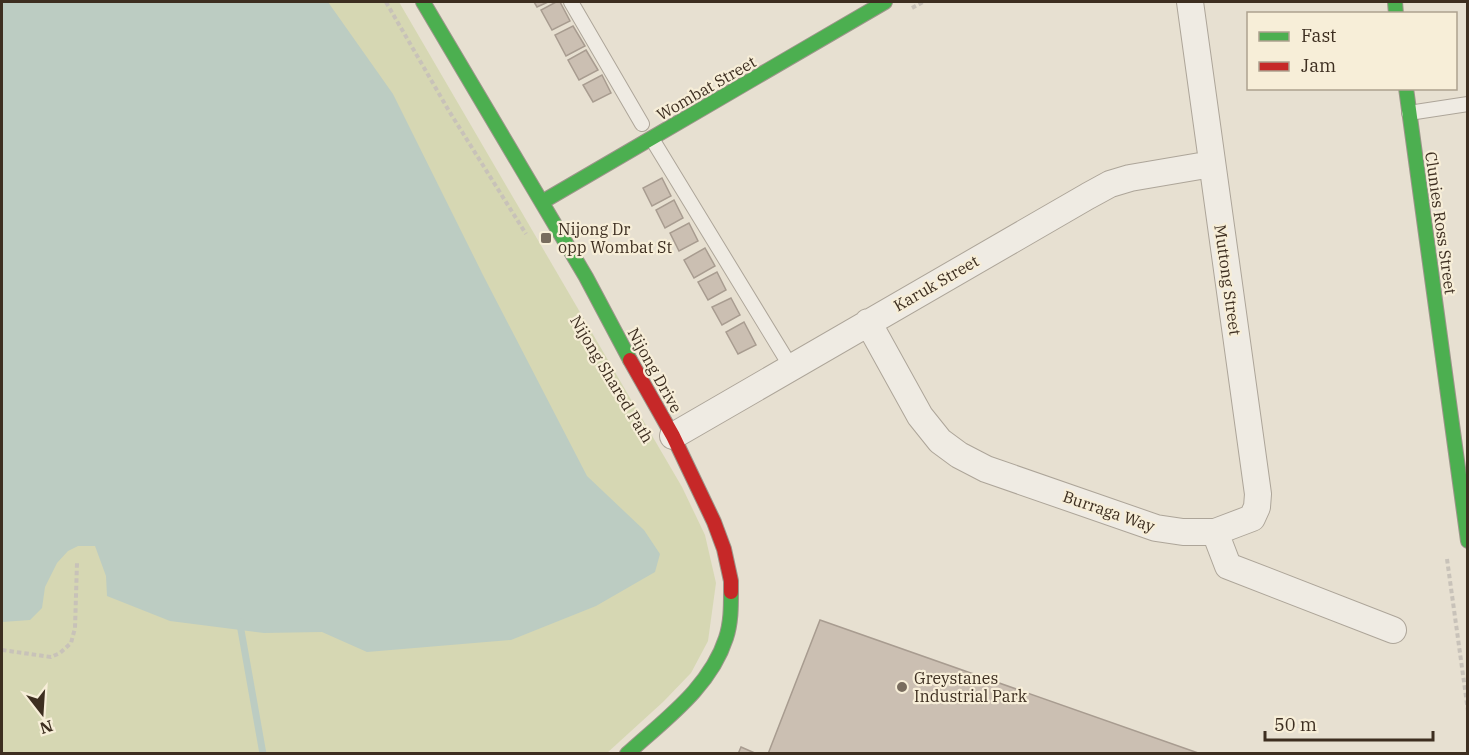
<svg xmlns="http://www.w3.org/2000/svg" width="1469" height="755" viewBox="0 0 1469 755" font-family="'IBM Plex Serif',serif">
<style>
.green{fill:#d6d7b3}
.water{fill:#bcccc2}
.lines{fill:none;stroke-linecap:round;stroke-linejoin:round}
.stream{stroke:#bcccc2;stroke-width:7}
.building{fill:#cbbfb2;stroke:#a89c90;stroke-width:1.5}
.lane-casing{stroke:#ada599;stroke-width:16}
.street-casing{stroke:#ada599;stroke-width:28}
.fast-casing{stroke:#9c958a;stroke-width:16}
.jam-casing{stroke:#9c958a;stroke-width:16}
.path{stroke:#c8c2b9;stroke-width:4;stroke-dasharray:4.5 3;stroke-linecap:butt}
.lane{stroke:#efebe3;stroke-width:14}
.street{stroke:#efebe3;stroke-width:26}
.fast{stroke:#4caf50;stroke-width:14}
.jam{stroke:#c62828;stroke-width:14}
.poi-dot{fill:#786c5e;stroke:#f7eed8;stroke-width:2}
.labels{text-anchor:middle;stroke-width:4.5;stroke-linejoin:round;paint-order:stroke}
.street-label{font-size:16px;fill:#3d2e20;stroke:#f7eed8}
.poi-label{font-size:16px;fill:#3d2e20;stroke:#f7eed8;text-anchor:start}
</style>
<rect width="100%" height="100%" fill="#e7e0d1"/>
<path class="green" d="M2,2H399L682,487L705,535L716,583L708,641L691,673L663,702L607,753H2Z"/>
<path class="water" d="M2,2H328L393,94L483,275L587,476L644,530L660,554L655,572L596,606L511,640L367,652L322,632L264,633L170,621L107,596L106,576L95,546H78L68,551L57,563L45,587L42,608L30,620L2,622Z"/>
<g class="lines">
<path class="stream" d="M241,622V630L263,754"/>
</g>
<path class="building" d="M534,2H548L537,7Z
M556,2H560L570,21L552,30L541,10Z
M573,26L585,46L566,56L555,35Z
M586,50L598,70L579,80L568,60Z
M602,75L611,93L593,102L583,85Z
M662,178L671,196L652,206L643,188Z
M674,200L683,218L665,228L656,210Z
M689,223L698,241L679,251L670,233Z
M705,248L715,266L694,278L684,260Z
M717,272L726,290L708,300L698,282Z
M731,298L740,315L722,325L712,307Z
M744,322L756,345L738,354L726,332Z
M820,620L1201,754H768Z
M741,747L757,754H738Z"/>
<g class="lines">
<defs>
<path id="lane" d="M571,2L642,124
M1409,113L1468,104
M652,139L791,367"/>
<path id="street" d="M1190,2L1258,494L1257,507L1252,518L1215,532
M868,322L920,416L940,441L959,455L986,469L1156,528L1183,532H1215L1228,566L1393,630
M673,436L1088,196L1110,184L1130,178L1212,164"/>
<path id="fast" d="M423,2L586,277L630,360
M1395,2L1396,14
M1406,88L1468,541
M542,202L885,2
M627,754C664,720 710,688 726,638C731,623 731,607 731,592"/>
<path id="jam" d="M630,360L673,436L714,522L724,549L731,581V592"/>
</defs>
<use href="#lane" class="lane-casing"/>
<use href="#street" class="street-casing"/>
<use href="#fast" class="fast-casing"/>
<use href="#jam" class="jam-casing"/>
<path class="path" d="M386,2L449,111L526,234
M912,8L923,2
M1447,559L1468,711
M2,650L51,657L60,653L71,643L75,628L77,563"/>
<use href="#lane" class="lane"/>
<use href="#street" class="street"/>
<use href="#fast" class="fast"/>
<use href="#jam" class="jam"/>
</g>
<g class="poi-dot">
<rect x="540" y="232" width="12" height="12" rx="3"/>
<circle cx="902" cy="687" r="6"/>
</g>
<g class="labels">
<g class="street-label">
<text transform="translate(706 88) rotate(-30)" y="6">Wombat Street</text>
<text transform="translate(1441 223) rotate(82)" y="6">Clunies Ross Street</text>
<text transform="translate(1228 280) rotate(82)" y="6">Muttong Street</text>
<text transform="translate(936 283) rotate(-30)" y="6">Karuk Street</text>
<text transform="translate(655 370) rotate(61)" y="6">Nijong Drive</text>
<text transform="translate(612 379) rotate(59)" y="6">Nijong Shared Path</text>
<text transform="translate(1109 511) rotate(19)" y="6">Burraga Way</text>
</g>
<g class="poi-label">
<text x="558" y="235">Nijong Dr<tspan x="558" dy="18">opp Wombat St</tspan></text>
<text x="914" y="684">Greystanes<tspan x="914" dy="18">Industrial Park</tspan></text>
</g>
</g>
<rect width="1469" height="755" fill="none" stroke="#3d2e20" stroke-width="6"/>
<rect x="1247" y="12" width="210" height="78" fill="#f7eed8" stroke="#ada18e" stroke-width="1.5"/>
<rect x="1259" y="32" width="30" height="9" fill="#4caf50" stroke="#ada18e" stroke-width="1.5"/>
<text x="1301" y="42" font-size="18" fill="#3d2e20">Fast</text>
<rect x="1259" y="62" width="30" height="9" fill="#c62828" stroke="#ada18e" stroke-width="1.5"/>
<text x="1301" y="72" font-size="18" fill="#3d2e20">Jam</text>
<g transform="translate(42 713) rotate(163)" stroke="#f7eed8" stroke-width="4.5" paint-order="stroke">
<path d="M0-4.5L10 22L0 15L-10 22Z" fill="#3d2e20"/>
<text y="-9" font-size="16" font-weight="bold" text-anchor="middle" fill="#3d2e20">N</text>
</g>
<path d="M1265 731v9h168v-9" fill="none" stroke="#3d2e20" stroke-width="3"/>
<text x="1274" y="731" font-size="18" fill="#3d2e20" stroke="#f7eed8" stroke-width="4.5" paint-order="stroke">50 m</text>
</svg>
